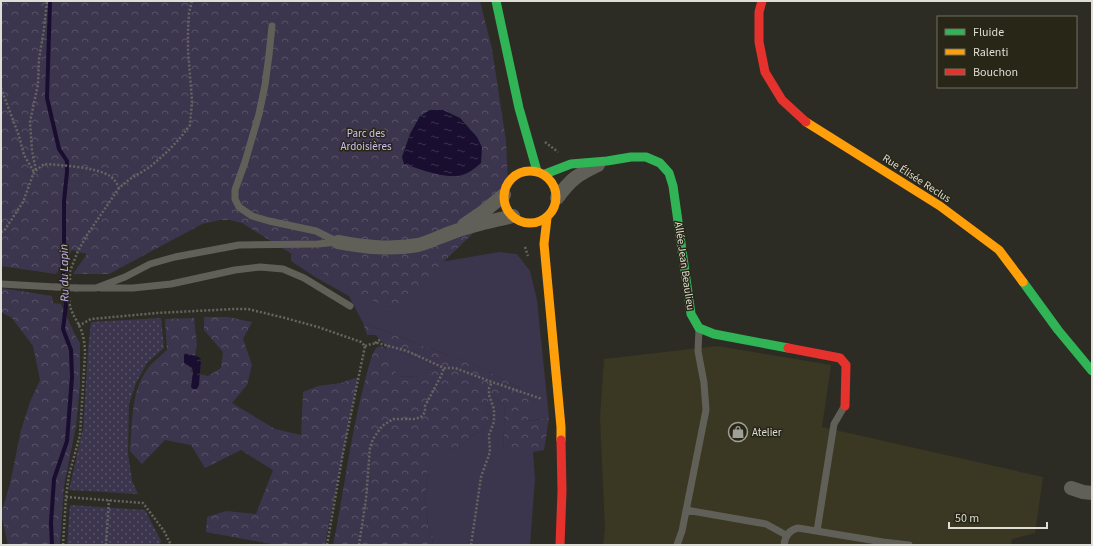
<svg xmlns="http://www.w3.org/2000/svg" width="1093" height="546" viewBox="0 0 1093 546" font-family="'Source Sans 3',sans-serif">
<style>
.built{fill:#3a3723}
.grass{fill:#3c354e}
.forest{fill:url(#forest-crowns)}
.garden{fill:url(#garden-dots)}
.water{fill:url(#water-ripples)}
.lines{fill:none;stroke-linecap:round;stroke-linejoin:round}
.stream{stroke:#1a0e30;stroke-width:4}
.path{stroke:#666660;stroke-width:2.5;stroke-dasharray:2 2;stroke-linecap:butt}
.lane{stroke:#616058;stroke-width:7}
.street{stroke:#616058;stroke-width:14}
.fast{stroke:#30b455;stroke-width:9}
.slow{stroke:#ff9f0a;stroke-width:9}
.jam{stroke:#e5322d;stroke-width:9}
.lane-bridge{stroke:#616058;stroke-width:7}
.labels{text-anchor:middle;stroke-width:3;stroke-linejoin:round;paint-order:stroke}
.park-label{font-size:11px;fill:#cec1fa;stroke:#272617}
.street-label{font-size:11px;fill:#dfded5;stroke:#272617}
.poi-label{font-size:11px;fill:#dfded5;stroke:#272617;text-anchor:start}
.water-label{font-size:12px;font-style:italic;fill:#c6b4fc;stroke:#272617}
</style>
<defs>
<pattern id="forest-crowns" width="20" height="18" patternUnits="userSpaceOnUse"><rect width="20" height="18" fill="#3c354e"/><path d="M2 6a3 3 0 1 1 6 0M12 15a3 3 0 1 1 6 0" fill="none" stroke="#585267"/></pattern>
<pattern id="garden-dots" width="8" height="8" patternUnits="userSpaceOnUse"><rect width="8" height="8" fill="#3c354e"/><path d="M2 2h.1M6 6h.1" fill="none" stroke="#585267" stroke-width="1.8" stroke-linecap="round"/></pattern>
<pattern id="water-ripples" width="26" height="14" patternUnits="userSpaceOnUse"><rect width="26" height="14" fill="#1a0e30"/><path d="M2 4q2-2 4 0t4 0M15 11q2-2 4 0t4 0" fill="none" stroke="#3b314d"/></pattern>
</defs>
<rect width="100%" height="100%" fill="#2d2c24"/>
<path class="built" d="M717,346L831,365L822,427L1043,477L1035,533L1012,539L1011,545H603L605,529L600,418L604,359Z"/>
<path class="grass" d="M499,252L517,254L530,271L537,300L549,418L527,421L536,397L482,368L363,323L349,296L315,277L291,261V254L333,262L423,265Z
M385,348L412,355L439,368L425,370L419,377L396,376Z
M489,396H492L505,406L503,452H533L535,479L530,545H432L433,537L428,527L425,497L428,469L433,459L448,450L461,446L475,433L481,432L486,423L493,416L485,411Z"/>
<path class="forest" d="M1,1H480L492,49L506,141L508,183L499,203L489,218L413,291L389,311L377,302L360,296L242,223L230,220H220L202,224L109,274H73L87,254L72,250L56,274L1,266Z
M1,288L52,296L53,303L61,304L75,335L80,343V385L76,426L64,486L60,545H8L1,514L10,484L21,430L30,402L40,380L33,346L12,318L1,312Z
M204,317H228L252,322L243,339L252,365L247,385L232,403L275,429L301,435L303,392L318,386L341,383L358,377L325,545H277L206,532L207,517L226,511L256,514L273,470L241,450L205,468L191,445L165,440L142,464L130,451C133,422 130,391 149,367C154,361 161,355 167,350L165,319L194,318L197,345L191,372L208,376L221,368L223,352L204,330Z
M363,323L482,368L536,397L528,421L549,418L544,450L533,452H503L505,406L492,396L489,397L485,411L493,416L486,423L481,432L475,433L461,446L448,450L434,459L428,469L425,497L428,527L433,537L432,545H333C344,492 350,438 364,385C366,377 371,355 375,350C378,345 382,346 385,348L397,376L418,377L425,370L439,368L412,355L387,349L386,346L376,335H367Z"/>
<path class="garden" d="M161,318L164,348L147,363L136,383L129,404L128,453L132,481L138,494L69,490L83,429L88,350L91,322Z
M70,505L145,510L161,541L160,544L67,545Z"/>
<path class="water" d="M430,110H443L460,118L477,137L482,147L481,163C476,167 471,172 465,174C448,181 420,169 404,164L402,157L410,134L420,116Z
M185,353L199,357L201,360L199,385L197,389H193L191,387L193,371L192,368L184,363V355Z"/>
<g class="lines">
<path class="stream" d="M50,1L47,98L59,149L67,161V172L64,201V245L63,255V271L66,305L63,329L71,350L72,377L67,441L54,479L51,523L52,545"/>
<path class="path" d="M1,88L19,136L24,155L34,172
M545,142L558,152
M36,170L32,151L30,122L38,84L39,59L44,29L47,1
M1,232L4,231L23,202L34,172L44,164C60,165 96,167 110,176C114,179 117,183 119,188
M525,247L528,256
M70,280V271L78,251L87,235L119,188L130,179L150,167L169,150L181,137L190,125L192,101L188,50V31L189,13L192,1
M78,325L82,324L91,319L157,313L234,309H248L285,318L318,327L361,342L365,346
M375,343L381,339
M365,346L371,344L378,343L407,351L444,368H455L492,382L542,399
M66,497L143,503L164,531L171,545
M63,545L66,497L69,475L80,435L85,354C85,347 84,339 82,332C77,319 69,312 69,297
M106,545L109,500
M327,545L343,453L365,346
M359,545L366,499L370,447L373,439L382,426L393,419H415L421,417L425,412V406L441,376L444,368
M471,545L481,477L490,452L489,435L494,422V409L489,395V388L492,382"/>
<path class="lane" d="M272,26L269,55L265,85L259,114L245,162L235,190V199L239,207L252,216L269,221L316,231L338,242
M1,284L56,287
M76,288H96L125,277L150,264L175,257L239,245L318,244L338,242
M101,288H133L171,284L235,270L260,267L283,269L304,278L350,306
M686,510L766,524L786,535
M817,531L834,424L844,407
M677,545L682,531L706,410L704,383L698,351L699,329
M784,545C785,536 789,530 798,528L883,542L909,545"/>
<path class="street" d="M557,198C571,179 577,175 598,165
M464,225L483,212L504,195
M338,242C365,247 391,250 418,245C430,242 441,236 453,232C472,225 493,221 513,216
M1071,488L1083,492L1092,493"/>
<path class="fast" d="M496,1L519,108L537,171
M545,174L571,164L607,161L631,157H646L660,163L669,173L673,186L691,314L699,328L714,334L788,348
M1023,282L1058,330L1092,371"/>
<path class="slow" d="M806,122L940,206L999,250L1023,282
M504 197a26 26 0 1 1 52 0a26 26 0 1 1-52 0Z
M547,218L544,244L561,427V440"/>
<path class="jam" d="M762,1L759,12V42L765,72L782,100L806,122
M788,348L840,358L846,365L845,406
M560,545L562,491L561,440"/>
<path class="lane-bridge" d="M56,287L76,288"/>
</g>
<defs>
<symbol id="shop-ring" viewBox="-11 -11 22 22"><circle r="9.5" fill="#272617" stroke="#a1a097" stroke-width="1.5"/><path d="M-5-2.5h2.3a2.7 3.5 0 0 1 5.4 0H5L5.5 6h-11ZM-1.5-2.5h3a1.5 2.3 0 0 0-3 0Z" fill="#a1a097"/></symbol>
</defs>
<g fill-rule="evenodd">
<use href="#shop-ring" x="727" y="421" width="22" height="22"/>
</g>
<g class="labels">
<g class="park-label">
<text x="366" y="137">Parc des<tspan x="366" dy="13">Ardoisières</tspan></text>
</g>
<g class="street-label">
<text transform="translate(917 178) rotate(33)" y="4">Rue Élisée Reclus</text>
<text transform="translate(685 266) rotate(82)" y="4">Allée Jean Beaulieu</text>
</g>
<g class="poi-label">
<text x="752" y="436">Atelier</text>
</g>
<g class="water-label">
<text transform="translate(64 273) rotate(-91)" y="4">Ru du Lapin</text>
</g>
</g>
<rect width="1093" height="546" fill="none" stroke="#dfded5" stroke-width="4"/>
<rect x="937" y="16" width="140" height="72" fill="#272617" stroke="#717063"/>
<rect x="945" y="29" width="20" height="6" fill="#30b455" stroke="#717063"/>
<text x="973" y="36" font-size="12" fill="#dfded5">Fluide</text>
<rect x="945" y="49" width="20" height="6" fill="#ff9f0a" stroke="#717063"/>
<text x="973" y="56" font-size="12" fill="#dfded5">Ralenti</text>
<rect x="945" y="69" width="20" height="6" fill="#e5322d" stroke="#717063"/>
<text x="973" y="76" font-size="12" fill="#dfded5">Bouchon</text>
<path d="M949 522v6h98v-6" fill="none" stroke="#dfded5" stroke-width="2"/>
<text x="955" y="522" font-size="12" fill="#dfded5" stroke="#272617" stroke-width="3" paint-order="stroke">50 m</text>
</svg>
